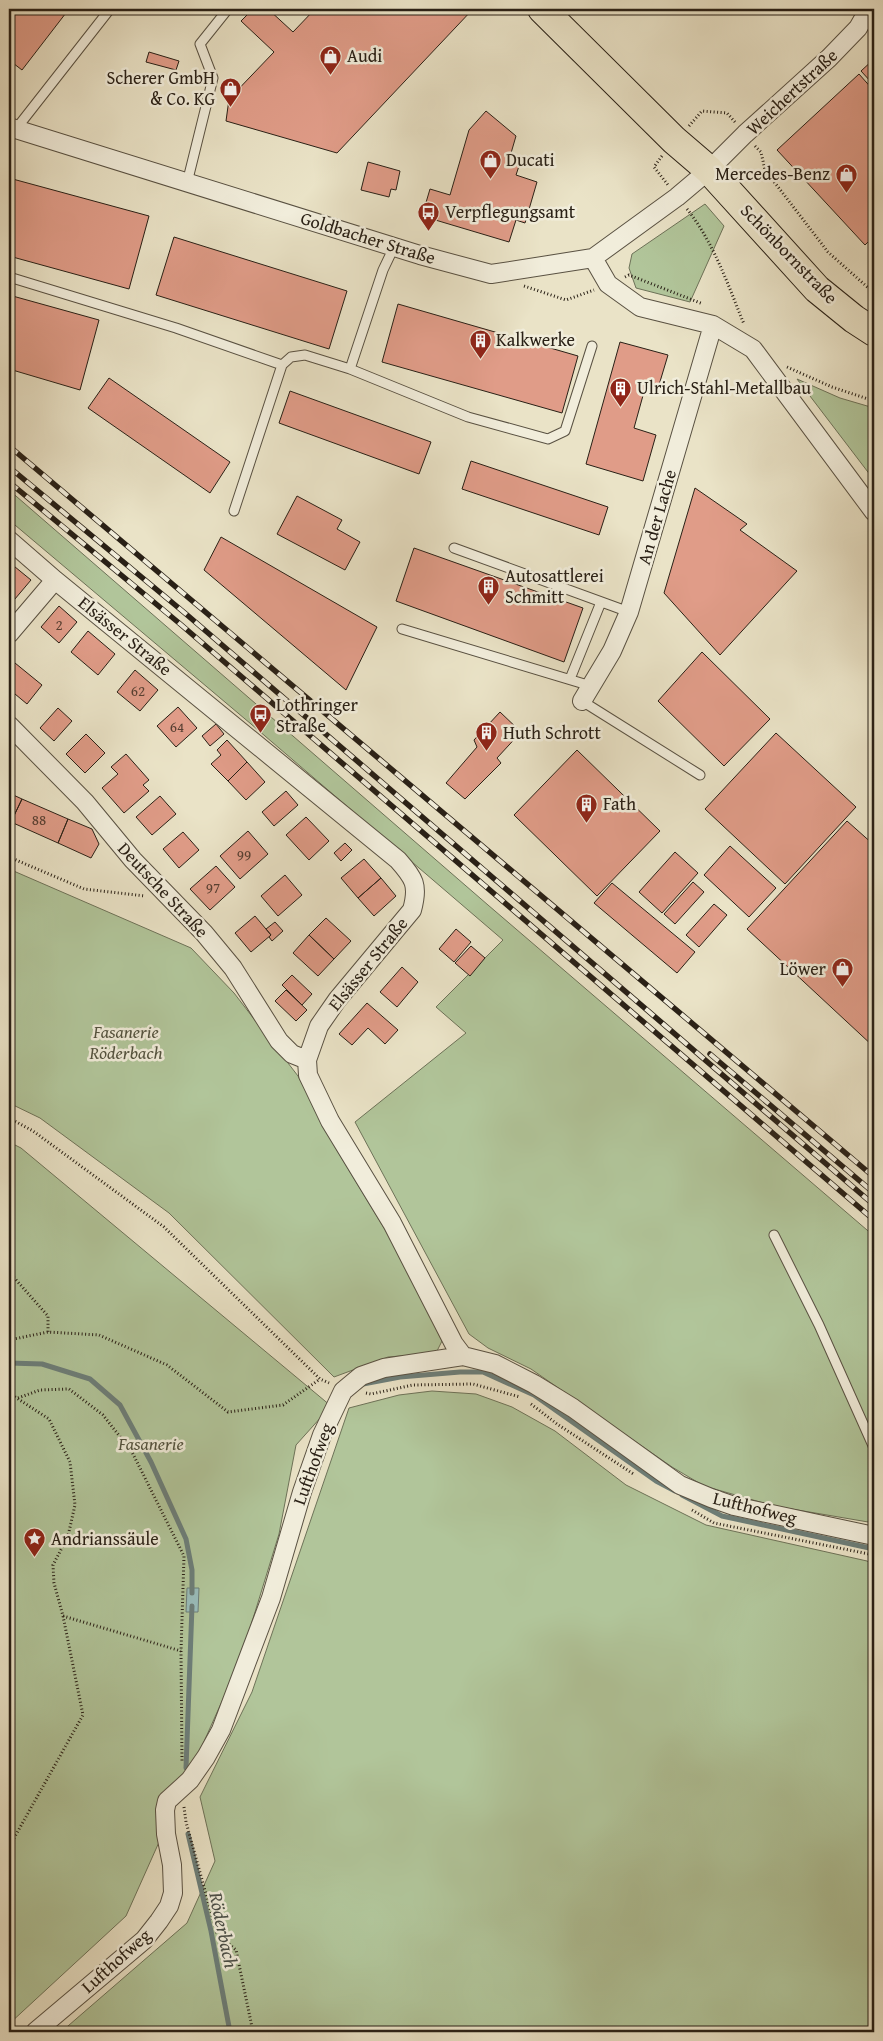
<svg xmlns="http://www.w3.org/2000/svg" width="883" height="2041" viewBox="0 0 883 2041" font-family="'Gentium Book Plus',serif">
<style>
.green{fill:#b1c59a;stroke:#6d7258}
.water{fill:#99bdbb;stroke:#6c7e79}
.lines{fill:none;stroke-linecap:round;stroke-linejoin:round}
.stream{stroke:#6c7e79;stroke-width:5}
.building{fill:#e09c88;stroke:#292016}
.service-casing{stroke:#595142;stroke-width:11}
.minor-casing{stroke:#595142;stroke-width:20}
.primary-casing{stroke:#292016;stroke-width:30}
.path{stroke:#292016;stroke-width:3;stroke-dasharray:1 2.5;stroke-linecap:butt}
.service{stroke:#f1eddb;stroke-width:9}
.minor{stroke:#f1eddb;stroke-width:18}
.primary{stroke:#eae3c7;stroke-width:28}
.rail-casing{stroke:#292016;stroke-width:5.5}
.rail{stroke:#f1eddb;stroke-width:4;stroke-dasharray:11;stroke-linecap:butt}
.labels{text-anchor:middle;stroke-width:5;stroke-linejoin:round;paint-order:stroke}
.number-label{font-size:15px;fill:#573f32}
.poi-label{font-size:18px;fill:#292016;stroke:#f1eddb;text-anchor:start}
.street-label{font-size:18px;fill:#292016;stroke:#f1eddb}
.park-label{font-size:18px;font-style:italic;fill:#52523e;stroke:#f1eddb}
.water-label{font-size:19px;font-style:italic;fill:#4b4f48;stroke:#f1eddb}
</style>
<rect width="100%" height="100%" fill="#eae3c7"/>
<filter id="stains"><feTurbulence type="fractalNoise" baseFrequency=".004" numOctaves="4"/><feColorMatrix values="0 0 0 0 .2 0 0 0 0 .09 0 0 0 0 .02 0 0 0 .5 -.17"/></filter>
<radialGradient id="worn" r=".72"><stop offset=".6" stop-color="#630" stop-opacity="0"/><stop offset="1" stop-color="#630" stop-opacity=".3"/></radialGradient>
<path class="green" d="M705,204L724,226L690,302L636,288L629,268L632,254Z
M797,379L840,398L874,408V480Z
M9,490L488,905L874,1236V1523L774,1506L704,1486L672,1467L531,1369L488,1348L469,1334L355,1122L466,1033L436,1007L503,940L251,724L9,520Z
M9,869L191,948L234,993L298,1076L335,1147L401,1256L442,1341L436,1353L388,1357L334,1377L169,1213L40,1118L9,1103Z
M9,1142L21,1148L331,1406L296,1445L279,1534L240,1661L126,1916L9,2024Z
M432,1391L476,1394L512,1407L555,1431L626,1485L706,1525L867,1561L874,1565V2032H61L187,1923L215,1861L200,1797L252,1692L349,1408L399,1395Z"/>
<path class="water" d="M187,1588H199L198,1612H186Z"/>
<g class="lines">
<path class="stream" d="M9,1363L42,1364L90,1379L120,1405L151,1462L186,1539L192,1570V1593
M363,1384L400,1377L460,1372H483L534,1395L656,1481L675,1491
M682,1495L722,1516L874,1549
M186,1768L192,1606
M188,1834L211,1931L230,2032"/>
</g>
<path class="building" d="M9,9H69L22,70L9,60Z
M253,9H268L293,32L315,9H473L337,153L226,121L229,99L274,52L241,21Z
M149,52L179,61L176,70L146,62Z
M874,59V80L872,83L861,71Z
M859,74L874,91V236L865,245L777,150Z
M486,111L516,136L509,160L520,163L516,175L537,182L525,223L516,220L509,242L422,216L430,189L450,195L469,130Z
M368,162L400,171L396,190L391,189L389,197L361,190Z
M9,178L149,216L129,289L9,256Z
M174,237L347,291L329,349L156,295Z
M9,295L99,320L80,390L9,369Z
M398,304L578,356L562,413L382,362Z
M620,342L668,355L659,385L647,381L634,428L656,435L643,481L586,464Z
M109,378L230,462L210,493L88,408Z
M290,391L431,442L419,474L279,423Z
M471,461L608,507L599,535L462,489Z
M695,488L747,524L740,530L797,571L720,655L664,593Z
M297,496L342,520L337,529L360,542L345,570L277,534Z
M221,537L377,627L346,690L204,570Z
M414,548L583,608L564,662L396,601Z
M9,562L31,580L9,606Z
M59,606L77,622L59,643L41,627Z
M88,631L115,654L98,675L71,652Z
M702,652L770,719L724,766L658,701Z
M15,663L42,685L27,704L9,689V671Z
M135,670L158,690L140,711L117,692Z
M178,707L197,728L176,747L157,726Z
M58,708L72,721L54,741L40,728Z
M500,712L521,732L497,758L501,763L465,799L446,783L477,747L474,740Z
M216,724L224,734L210,746L202,736Z
M776,733L856,807L785,884L705,809Z
M86,734L105,753L85,773L66,754Z
M227,740L247,762L228,781L211,764L221,755L217,750Z
M577,750L660,831L597,896L514,815Z
M126,754L149,780L143,785L149,791L124,813L102,788L118,774L111,767Z
M247,762L265,782L246,800L228,781Z
M286,791L298,805L274,826L262,812Z
M9,793L22,799L11,822L9,821Z
M160,796L176,814L152,835L136,817Z
M22,799L68,819L58,843L11,822Z
M306,817L329,841L309,860L286,835Z
M68,819L92,829L99,844L91,858L58,843Z
M847,821L874,845V1047L747,929Z
M248,831L268,854L240,879L220,856Z
M183,832L199,850L179,868L163,849Z
M345,843L352,850L341,861L334,853Z
M730,846L776,888L749,917L704,875Z
M675,852L698,873L662,913L639,892Z
M364,859L381,878L358,898L341,878Z
M216,866L235,887L210,910L190,889Z
M285,875L302,895L278,916L261,896Z
M381,878L396,896L374,916L358,898Z
M693,882L704,892L675,924L664,914Z
M612,883L695,952L677,973L594,903Z
M714,904L727,915L699,947L686,935Z
M255,916L271,935L251,952L235,933Z
M326,918L351,941L334,959L309,935Z
M275,922L283,931L272,941L269,937L271,935L266,929Z
M456,929L471,942L454,962L439,949Z
M309,935L334,959L318,976L293,953Z
M471,946L485,958L470,976L455,963Z
M402,967L418,982L397,1007L380,992Z
M292,975L312,994L302,1005L282,985Z
M286,990L307,1010L296,1021L275,1001Z
M367,1003L398,1030L385,1044L368,1028L352,1045L339,1034Z"/>
<g class="lines">
<defs>
<path id="service" d="M16,129L110,9
M187,183L213,78L200,44L228,9
M9,277L176,328L282,365
M350,369L468,417L548,439L565,431L592,346
M234,511L282,365L291,357L305,355L350,369L383,270L394,247
M454,548L629,612
M402,629L591,686
M570,679L601,602
M582,701L700,775
M774,1235L819,1325L874,1448"/>
<path id="minor" d="M9,127L420,255L491,274L593,258L677,197L709,170L745,134L829,58L858,28L869,9
M593,258L608,284L640,307L713,325L753,349L874,512
M9,540L55,580L398,860C414,878 419,885 412,910L337,1000L319,1026L307,1060L308,1075L330,1121L392,1223L454,1344L463,1356
M9,634L55,580
M582,701L612,651L629,612L713,325
M9,725L85,802L133,860L204,933L233,968L279,1041L292,1054L307,1060
M35,2032L144,1940L159,1921L169,1906L173,1893L172,1865L166,1834L165,1810L167,1801L190,1780L206,1757L221,1730L271,1598L302,1492L322,1435L343,1391L361,1376L384,1368L463,1356L495,1364L534,1384L573,1408L680,1485L711,1498L734,1506L874,1536"/>
<path id="primary" d="M542,9L674,140L709,170L817,289L854,319L874,332"/>
</defs>
<use href="#service" class="service-casing"/>
<use href="#minor" class="minor-casing"/>
<use href="#primary" class="primary-casing"/>
<path class="path" d="M689,126L702,111L727,113L735,122
M755,146L761,152L765,170L828,252L874,293
M662,156L654,167L668,185
M687,209C714,243 728,285 744,324
M625,277L629,275L703,304
M524,286L566,300L594,290
M787,367L832,387L874,401
M9,857L84,889L145,896
M9,1118L33,1131L164,1227L320,1379L329,1383
M9,1272L48,1316V1332
M9,1340L48,1332L99,1335L167,1365L228,1412L283,1405L320,1379
M9,1393L49,1419L70,1462L75,1505L68,1536L53,1565L54,1583L63,1616L83,1715L9,1847
M366,1393L371,1394L413,1385L473,1384L520,1397
M18,1398L40,1390L69,1389L103,1415L132,1452L184,1556L181,1651L182,1761
M531,1404L557,1424L635,1475
M692,1510L714,1523L874,1555
M63,1616L181,1651
M184,1807L186,1822L217,1934L236,1950L253,2032"/>
<use href="#service" class="service"/>
<use href="#minor" class="minor"/>
<use href="#primary" class="primary"/>
<defs>
<path id="rail" d="M9,446L874,1177
M9,467L186,614L874,1205
M9,482L179,623L874,1220
M710,1054L874,1193"/>
</defs>
<use href="#rail" class="rail-casing"/>
<use href="#rail" class="rail"/>
</g>
<defs>
<symbol id="shop-pin" viewBox="-11 -11 22 30"><path d="M0 17L-7.5 6A9.5 9.5 0 1 1 7.5 6Z" fill="#8f2418" stroke="#f1eddb"/><path d="M-5-2.5h2.3a2.7 3.5 0 0 1 5.4 0H5L5.5 6h-11ZM-1.5-2.5h3a1.5 2.3 0 0 0-3 0Z" fill="#fff"/></symbol>
<symbol id="bus-pin" viewBox="-11 -11 22 30"><path d="M0 17L-7.5 6A9.5 9.5 0 1 1 7.5 6Z" fill="#8f2418" stroke="#f1eddb"/><path d="M-5-6H5V4H4V6H2V4H-2V6H-4V4H-5ZM-3.5-4V0h7V-4ZM-3.5 1.2v1.5H-2V1.2ZM2 1.2v1.5H3.5V1.2Z" fill="#fff"/></symbol>
<symbol id="building-pin" viewBox="-11 -11 22 30"><path d="M0 17L-7.5 6A9.5 9.5 0 1 1 7.5 6Z" fill="#8f2418" stroke="#f1eddb"/><path d="M-4-6H4V6H1V3H-1V6H-4ZM-2.5-4.3h1.7v1.8h-1.7ZM.8-4.3h1.7v1.8H.8ZM-2.5-1h1.7V.8h-1.7ZM.8-1h1.7V.8H.8Z" fill="#fff"/></symbol>
<symbol id="sight-pin" viewBox="-11 -11 22 30"><path d="M0 17L-7.5 6A9.5 9.5 0 1 1 7.5 6Z" fill="#8f2418" stroke="#f1eddb"/><path d="M0-6L1.8-2.2L6-1.7L2.9 1.2L3.7 5.4L0 3.3L-3.7 5.4L-2.9 1.2L-6-1.7L-1.8-2.2Z" fill="#fff"/></symbol>
</defs>
<g fill-rule="evenodd">
<use href="#shop-pin" x="318" y="44" width="25" height="34"/>
<use href="#shop-pin" x="218" y="76" width="25" height="34"/>
<use href="#shop-pin" x="478" y="148" width="25" height="34"/>
<use href="#shop-pin" x="834" y="162" width="25" height="34"/>
<use href="#bus-pin" x="416" y="200" width="25" height="34"/>
<use href="#building-pin" x="468" y="328" width="25" height="34"/>
<use href="#building-pin" x="608" y="376" width="25" height="34"/>
<use href="#building-pin" x="476" y="574" width="25" height="34"/>
<use href="#bus-pin" x="248" y="702" width="25" height="34"/>
<use href="#building-pin" x="474" y="720" width="25" height="34"/>
<use href="#building-pin" x="574" y="792" width="25" height="34"/>
<use href="#shop-pin" x="830" y="956" width="25" height="34"/>
<use href="#sight-pin" x="22" y="1526" width="25" height="34"/>
</g>
<g class="labels">
<g class="number-label">
<text x="59" y="630">2</text>
<text x="138" y="696">62</text>
<text x="177" y="732">64</text>
<text x="39" y="825">88</text>
<text x="244" y="860">99</text>
<text x="213" y="893">97</text>
</g>
<g class="poi-label">
<text x="347" y="62">Audi</text>
<text x="215" y="84" text-anchor="end">Scherer GmbH<tspan x="215" dy="21">&amp; Co. KG</tspan></text>
<text x="506" y="166">Ducati</text>
<text x="830" y="180" text-anchor="end">Mercedes-Benz</text>
<text x="445" y="218">Verpflegungsamt</text>
<text x="496" y="346">Kalkwerke</text>
<text x="637" y="394">Ulrich-Stahl-Metallbau</text>
<text x="505" y="582">Autosattlerei<tspan x="505" dy="21">Schmitt</tspan></text>
<text x="276" y="711">Lothringer<tspan x="276" dy="21">Straße</tspan></text>
<text x="503" y="739">Huth Schrott</text>
<text x="603" y="810">Fath</text>
<text x="826" y="975" text-anchor="end">Löwer</text>
<text x="51" y="1545">Andrianssäule</text>
</g>
<g class="street-label">
<text transform="translate(792 92) rotate(-43)" y="6">Weichertstraße</text>
<text transform="translate(368 238) rotate(17)" y="6">Goldbacher Straße</text>
<text transform="translate(789 254) rotate(46)" y="6">Schönbornstraße</text>
<text transform="translate(657 517) rotate(-74)" y="6">An der Lache</text>
<text transform="translate(125 636) rotate(39)" y="6">Elsässer Straße</text>
<text transform="translate(163 890) rotate(47)" y="6">Deutsche Straße</text>
<text transform="translate(368 964) rotate(-51)" y="6">Elsässer Straße</text>
<text transform="translate(313 1464) rotate(-70)" y="6">Lufthofweg</text>
<text transform="translate(755 1508) rotate(14)" y="6">Lufthofweg</text>
<text transform="translate(116 1961) rotate(-42)" y="6">Lufthofweg</text>
</g>
<g class="park-label">
<text x="126" y="1038">Fasanerie<tspan x="126" dy="21">Röderbach</tspan></text>
<text x="151" y="1450">Fasanerie</text>
</g>
<g class="water-label">
<text transform="translate(224 1930) rotate(78)" y="7">Röderbach</text>
</g>
</g>
<rect width="883" height="2041" fill="none" stroke="#eae3c7" stroke-width="30"/>
<rect x="10" y="10" width="863" height="2021" fill="none" stroke="#292016" stroke-width="2.5"/>
<rect x="15" y="15" width="853" height="2011" fill="none" stroke="#292016"/>
<rect width="100%" height="100%" filter="url(#stains)"/>
<rect width="100%" height="100%" fill="url(#worn)"/>
</svg>
